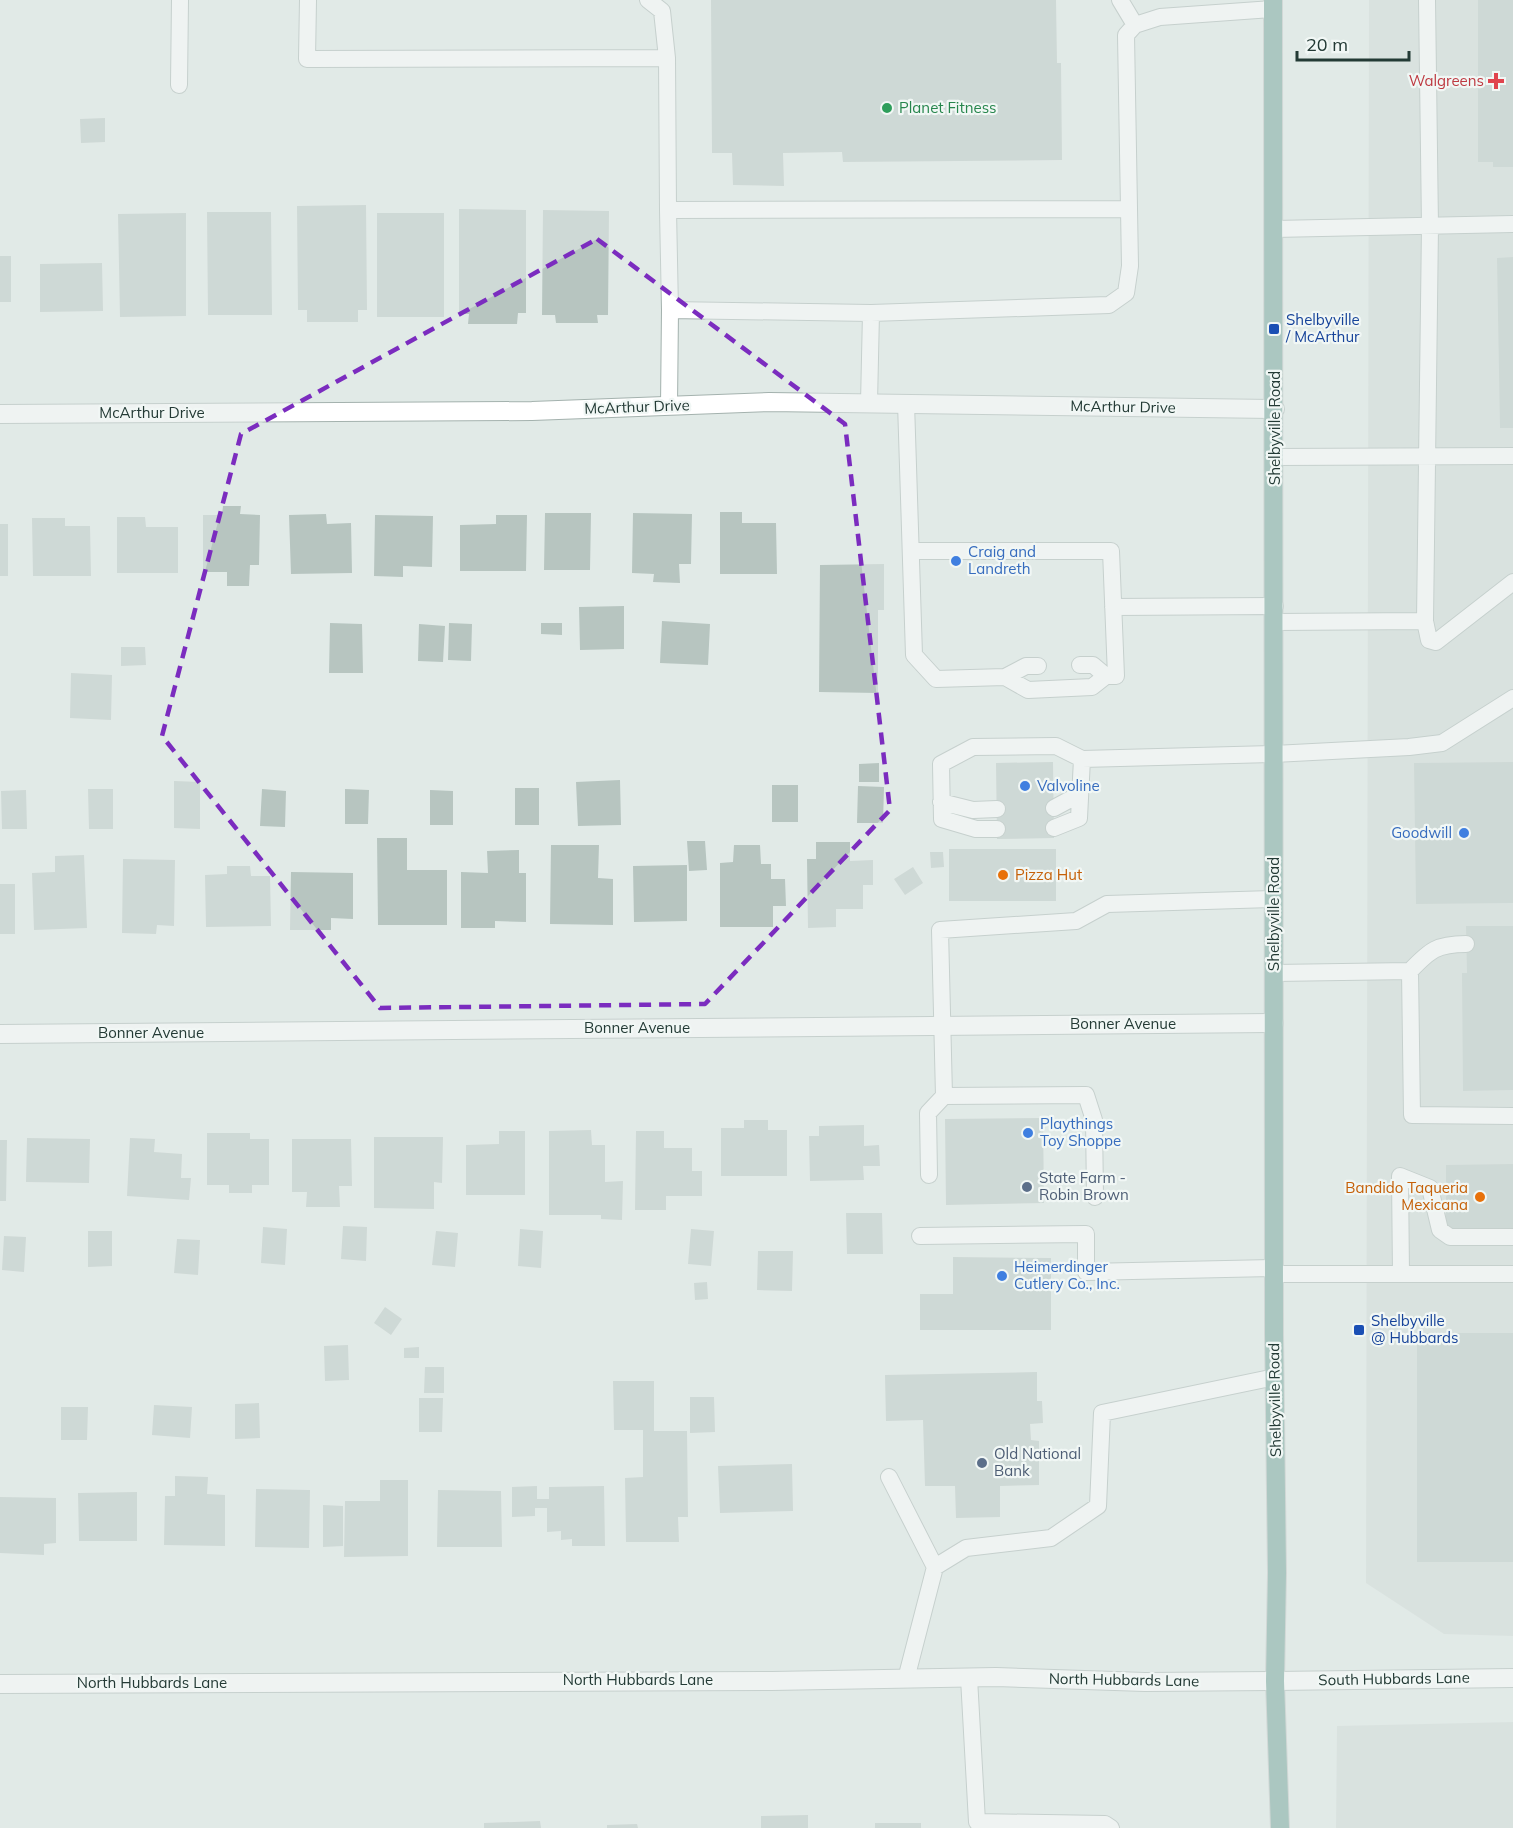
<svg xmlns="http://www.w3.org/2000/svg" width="1513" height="1828" viewBox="0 0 1513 1828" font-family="Mulish,sans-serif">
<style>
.built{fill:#cfdad6}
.building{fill:#b7c5c0}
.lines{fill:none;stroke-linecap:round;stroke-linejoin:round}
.service-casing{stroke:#a4b2ae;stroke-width:18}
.minor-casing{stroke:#a4b2ae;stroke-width:20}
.tertiary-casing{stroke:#a4b2ae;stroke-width:20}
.primary-casing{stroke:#bdc4c2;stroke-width:20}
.service{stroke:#fff;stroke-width:16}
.minor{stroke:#fff;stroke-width:18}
.tertiary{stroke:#fff;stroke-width:18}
.primary{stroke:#699d92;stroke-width:18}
.marked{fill:none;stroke:#7b2cbf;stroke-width:4.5;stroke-dasharray:12 8;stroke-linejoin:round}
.health-dot{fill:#e0444e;stroke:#f1f7f5;stroke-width:2}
.leisure-dot{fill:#2e9e5b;stroke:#f1f7f5;stroke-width:2}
.transit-dot{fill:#1a4fb4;stroke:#f1f7f5;stroke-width:2}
.shop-dot{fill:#3f7fe0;stroke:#f1f7f5;stroke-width:2}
.food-dot{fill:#e8710a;stroke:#f1f7f5;stroke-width:2}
.service-dot{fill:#5c6f8a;stroke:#f1f7f5;stroke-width:2}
.labels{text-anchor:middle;stroke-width:4.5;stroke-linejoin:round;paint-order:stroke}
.health-label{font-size:15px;fill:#be3a42;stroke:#f1f7f5;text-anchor:end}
.leisure-label{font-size:15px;fill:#27864d;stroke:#f1f7f5;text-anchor:start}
.transit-label{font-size:15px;fill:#164399;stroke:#f1f7f5;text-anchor:start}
.street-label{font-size:15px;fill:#233a35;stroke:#f1f7f5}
.shop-label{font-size:15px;fill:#366cbe;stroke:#f1f7f5;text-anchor:start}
.food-label{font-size:15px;fill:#c56008;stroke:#f1f7f5;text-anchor:start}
.service-label{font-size:15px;fill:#4e5e75;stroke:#f1f7f5;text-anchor:start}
</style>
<rect width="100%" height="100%" fill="#e1eae7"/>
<path class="built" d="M1369,0H1513V1636L1444,1634L1366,1583Z
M1513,1722V1828H1336L1337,1726Z"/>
<path class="building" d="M711,0H1056L1057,63H1061L1062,160L843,162L842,152L783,153L784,186L733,185L732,153H712Z
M1478,0H1513V167H1493V162H1478Z
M105,118V142L81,143L80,119Z
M366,205L367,310H358V322H307V310H298L297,206Z
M459,209L526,210V313H518L517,324H468L469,314H459Z
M543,210L609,211L608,315H597L598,323H556L555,315H542Z
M207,212H271L272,315H208Z
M186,213V316L120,317L118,214Z
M377,213H444V317H377Z
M0,256H11V302H0Z
M1513,257V428H1500L1497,258Z
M102,263L103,311L40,312V264Z
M223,506H241L240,514L260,515L259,565H250L249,586H227V572H203V515H222Z
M720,512H742V523H776L777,574H720Z
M545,513H591L590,570H544Z
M633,513L692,514L691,564H679L680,583L653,582L654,574L632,573Z
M326,514L327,524L351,523L352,573L291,574L289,515Z
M375,515L433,516L432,567L403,566V577L374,576Z
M496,515H527L526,571H460V525L496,524Z
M117,517H145L146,527H178V573H117Z
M32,518H65V526H90L91,576H33Z
M0,524H8V576H0Z
M884,564V610H878V693L819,692L820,565Z
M624,606V649L580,650L579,607Z
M662,621L710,624L708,665L660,663Z
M330,623L362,624L363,673H329Z
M449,623L472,624L471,661L448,660Z
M541,623H562V635L541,634Z
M419,624L445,626L443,662L418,661Z
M121,647H145L146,665L121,666Z
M71,673L112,675L111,720L70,718Z
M1053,762L1054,838L997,839L996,763Z
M1513,762V903L1416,904L1414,763Z
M879,763V782H859V764Z
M620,780L621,825L578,826L576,782Z
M174,781L200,782V829L174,828Z
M772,785H798V822H772Z
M858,786L884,787L883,823H857Z
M515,788H539V825H515Z
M88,789H113V829H89Z
M262,789L286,791L285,827L260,826Z
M345,789L369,790L368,824H345Z
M26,790L27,829H2L1,791Z
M430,790L453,791V825H430Z
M377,838H407V870H447V925H378Z
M687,841H705L707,870L689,871Z
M816,842H850V861L873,860V885H863V909H836V927L808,928L807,859H816Z
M551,845H599L598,878L613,879V925L550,924Z
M734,845H760L761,864H771V879H785L786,906H773V927H720V863L733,862Z
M949,849H1056V901H949Z
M519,850V873H526V922L495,921V928H461V872L488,873L487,851Z
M930,852H943L944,867L931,868Z
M84,855L87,928L34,930L32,873L55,872V856Z
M123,859L175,860L174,926L157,925L156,934L122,933Z
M687,865V921L634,922L633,866Z
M227,866H250L251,876H270L271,926L206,927L205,875L227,874Z
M913,867L923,883L905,895L894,879Z
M291,872L353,873V919L331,918V930H290Z
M0,884H15V934H0Z
M1466,926H1513V1090L1463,1091L1462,973H1467Z
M1043,1118L1044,1203L946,1205L945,1119Z
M744,1120H768V1130H787V1176H721V1128H744Z
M864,1125V1146L879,1145L880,1166H863L864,1180L810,1181L809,1136H819V1126Z
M591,1130L592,1145H605V1182L623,1181L622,1220L601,1219V1215H549V1131Z
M499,1131H525V1195H466V1145L499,1144Z
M636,1131H664V1148H692V1171H702V1196H666V1210H635Z
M207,1133H250V1139H269V1185H252V1193H229V1185H207Z
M374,1137H443L442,1183L434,1182V1209L374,1208Z
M27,1138L90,1139L89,1183L26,1182Z
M130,1138L155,1139L154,1152L182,1154L181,1178H191L189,1200L127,1196Z
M292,1139H351L352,1186H339L340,1207H306L307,1192H292Z
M0,1140H7L6,1201H0Z
M1513,1164V1229L1446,1230V1165Z
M846,1213H882L883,1254H847Z
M343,1226L367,1227L366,1261L341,1259Z
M263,1227L287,1229L285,1265L261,1263Z
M520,1229L543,1231L541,1268L518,1266Z
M691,1229L714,1231L711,1266L688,1264Z
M88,1231H112V1266L88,1267Z
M436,1231L458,1233L455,1267L432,1265Z
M4,1236L26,1237L24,1272L2,1270Z
M177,1239L200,1240L198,1275L174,1273Z
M758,1251H793L792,1291L757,1290Z
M953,1257L1051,1258V1330H920V1294H953Z
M707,1282L708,1299L695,1300L694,1283Z
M385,1307L402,1319L391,1335L374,1323Z
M1417,1333H1513V1562H1417Z
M348,1345L349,1380L325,1381L324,1346Z
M419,1347V1358H404V1348Z
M425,1367H444V1393H424Z
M1037,1372V1401H1042L1043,1423L1030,1424L1031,1440L1039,1441V1485L1000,1486V1517L956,1518L955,1486H925L923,1420L886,1421L885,1375Z
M613,1381H654V1431H687L688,1517H678L679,1542H626L625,1478L643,1477V1430H614Z
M690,1397H714L715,1432L690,1433Z
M419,1398H443L442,1432H419Z
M259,1403L260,1438L235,1439V1404Z
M154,1405L192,1407L190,1438L152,1435Z
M61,1407H88L87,1440H61Z
M792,1464L793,1511L720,1513L718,1466Z
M175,1476L208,1477L207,1494L225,1495V1546L164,1545L165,1496H175Z
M380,1480H408V1556L344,1557L345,1501H380Z
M537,1486V1499H549V1487L604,1486L605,1546H572V1539L561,1540V1531L547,1532V1508H535V1516L512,1517V1487Z
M256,1489L310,1490L309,1548L255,1547Z
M438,1490L501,1491L502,1547H437Z
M137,1492V1541H79L78,1493Z
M0,1497L56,1498V1543L44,1544V1555L0,1553Z
M323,1505L343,1506V1546L323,1547Z
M808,1815V1828H761V1816Z
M540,1821L541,1828H484V1823Z
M875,1823H921V1828H875Z
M637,1824L638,1828H607V1825Z"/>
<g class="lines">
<defs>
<path id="service" d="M308,0L307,59L667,58
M648,0L662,11L667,58L668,210
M1120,0L1135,25
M179,85L180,0
M1274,229L1513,224
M670,310L871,313L1109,305L1126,293L1130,266L1126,35L1135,25L1160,17L1273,9
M869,403L871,313
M906,403L914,655L936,679L1005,677L1026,666H1038
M669,406L670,310L668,210L1129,209
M1275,457L1513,456
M912,551H1111L1116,676H1106L1092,687L1028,690L1005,677
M1113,607L1275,606
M1425,621L1429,640L1436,642L1513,582
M1275,622L1425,621L1430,226L1427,0
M1080,665H1093L1106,676
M1082,759L1274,754L1409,747L1442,743L1513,698
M941,802L973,810L997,809
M1054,808L1080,794
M997,829H976L942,819L941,764L973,747L1056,746L1082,759L1079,818L1054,828
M1410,971C1430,950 1437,944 1466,944
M1274,973L1410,971L1412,1115L1513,1116
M929,1175L928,1113L944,1096
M1095,1197L1094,1120L1086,1095L944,1096L940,930L1076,921L1107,904L1274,899
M920,1236L1086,1234V1272L1274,1268
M1274,1274H1513
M1401,1274L1400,1176L1430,1188L1440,1230L1450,1237H1513
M889,1477L935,1567
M969,1678L977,1822L1105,1824L1111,1828
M906,1679L935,1567L966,1548L1051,1538L1098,1506L1102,1413L1275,1377"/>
<path id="minor" d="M0,414L532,411L769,402L1275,409
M0,1034L1274,1023
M0,1684L772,1681L996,1677L1145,1682L1275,1681"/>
<path id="tertiary" d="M1275,1681L1513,1678"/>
<path id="primary" d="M1273,0L1274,1334L1277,1573L1275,1681L1280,1828"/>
</defs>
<use href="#service" class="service-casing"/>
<use href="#minor" class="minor-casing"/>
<use href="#tertiary" class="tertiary-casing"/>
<use href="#primary" class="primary-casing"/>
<use href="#service" class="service"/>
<use href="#minor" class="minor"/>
<use href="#tertiary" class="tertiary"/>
<use href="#primary" class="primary"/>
</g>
<path d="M0 0H1513V1828H0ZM597,239L845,424L890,810L705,1004L380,1008L162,736L241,434Z" fill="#e1eae7" fill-opacity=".55" fill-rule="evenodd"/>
<path class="marked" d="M597,239L845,424L890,810L705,1004L380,1008L162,736L241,434Z"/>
<path class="health-dot" d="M1493 72h6v6h6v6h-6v6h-6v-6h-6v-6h6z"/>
<circle class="leisure-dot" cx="887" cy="108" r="6"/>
<g class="transit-dot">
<rect x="1268" y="323" width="12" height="12" rx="3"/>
<rect x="1353" y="1324" width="12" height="12" rx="3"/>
</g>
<g class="shop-dot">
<circle cx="956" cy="561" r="6"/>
<circle cx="1025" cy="786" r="6"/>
<circle cx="1464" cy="833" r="6"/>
<circle cx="1028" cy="1133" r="6"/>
<circle cx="1002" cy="1276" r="6"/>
</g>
<g class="food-dot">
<circle cx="1003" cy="875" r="6"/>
<circle cx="1480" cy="1197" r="6"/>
</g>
<g class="service-dot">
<circle cx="1027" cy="1187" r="6"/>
<circle cx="982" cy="1463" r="6"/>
</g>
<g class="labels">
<g class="health-label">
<text x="1484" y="86">Walgreens</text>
</g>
<g class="leisure-label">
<text x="899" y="113">Planet Fitness</text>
</g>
<g class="transit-label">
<text x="1286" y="325">Shelbyville<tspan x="1286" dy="17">/ McArthur</tspan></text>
<text x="1371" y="1326">Shelbyville<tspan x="1371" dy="17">@ Hubbards</tspan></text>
</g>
<g class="street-label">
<text transform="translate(637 407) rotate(-2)" y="5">McArthur Drive</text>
<text transform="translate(1123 407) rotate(1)" y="5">McArthur Drive</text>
<text x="152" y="418">McArthur Drive</text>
<text transform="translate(1275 428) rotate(-90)" y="5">Shelbyville Road</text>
<text transform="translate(1274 914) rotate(-90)" y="5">Shelbyville Road</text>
<text x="1123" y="1029">Bonner Avenue</text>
<text x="637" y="1033">Bonner Avenue</text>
<text x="151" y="1038">Bonner Avenue</text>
<text transform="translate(1275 1400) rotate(-91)" y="5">Shelbyville Road</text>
<text transform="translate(1394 1679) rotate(-1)" y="5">South Hubbards Lane</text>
<text x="638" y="1685">North Hubbards Lane</text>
<text transform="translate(1124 1680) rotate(1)" y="5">North Hubbards Lane</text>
<text x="152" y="1688">North Hubbards Lane</text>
</g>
<g class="shop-label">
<text x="968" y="557">Craig and<tspan x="968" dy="17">Landreth</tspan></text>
<text x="1037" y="791">Valvoline</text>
<text x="1452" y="838" text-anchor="end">Goodwill</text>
<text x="1040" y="1129">Playthings<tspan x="1040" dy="17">Toy Shoppe</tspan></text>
<text x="1014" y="1272">Heimerdinger<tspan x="1014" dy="17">Cutlery Co., Inc.</tspan></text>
</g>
<g class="food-label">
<text x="1015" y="880">Pizza Hut</text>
<text x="1468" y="1193" text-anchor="end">Bandido Taqueria<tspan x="1468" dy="17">Mexicana</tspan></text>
</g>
<g class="service-label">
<text x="1039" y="1183">State Farm -<tspan x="1039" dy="17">Robin Brown</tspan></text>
<text x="994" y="1459">Old National<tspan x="994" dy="17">Bank</tspan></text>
</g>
</g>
<path d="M1297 51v9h112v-9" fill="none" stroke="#233a35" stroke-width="3"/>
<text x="1306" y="51" font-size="18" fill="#233a35" stroke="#f1f7f5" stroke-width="4.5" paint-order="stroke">20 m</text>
</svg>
